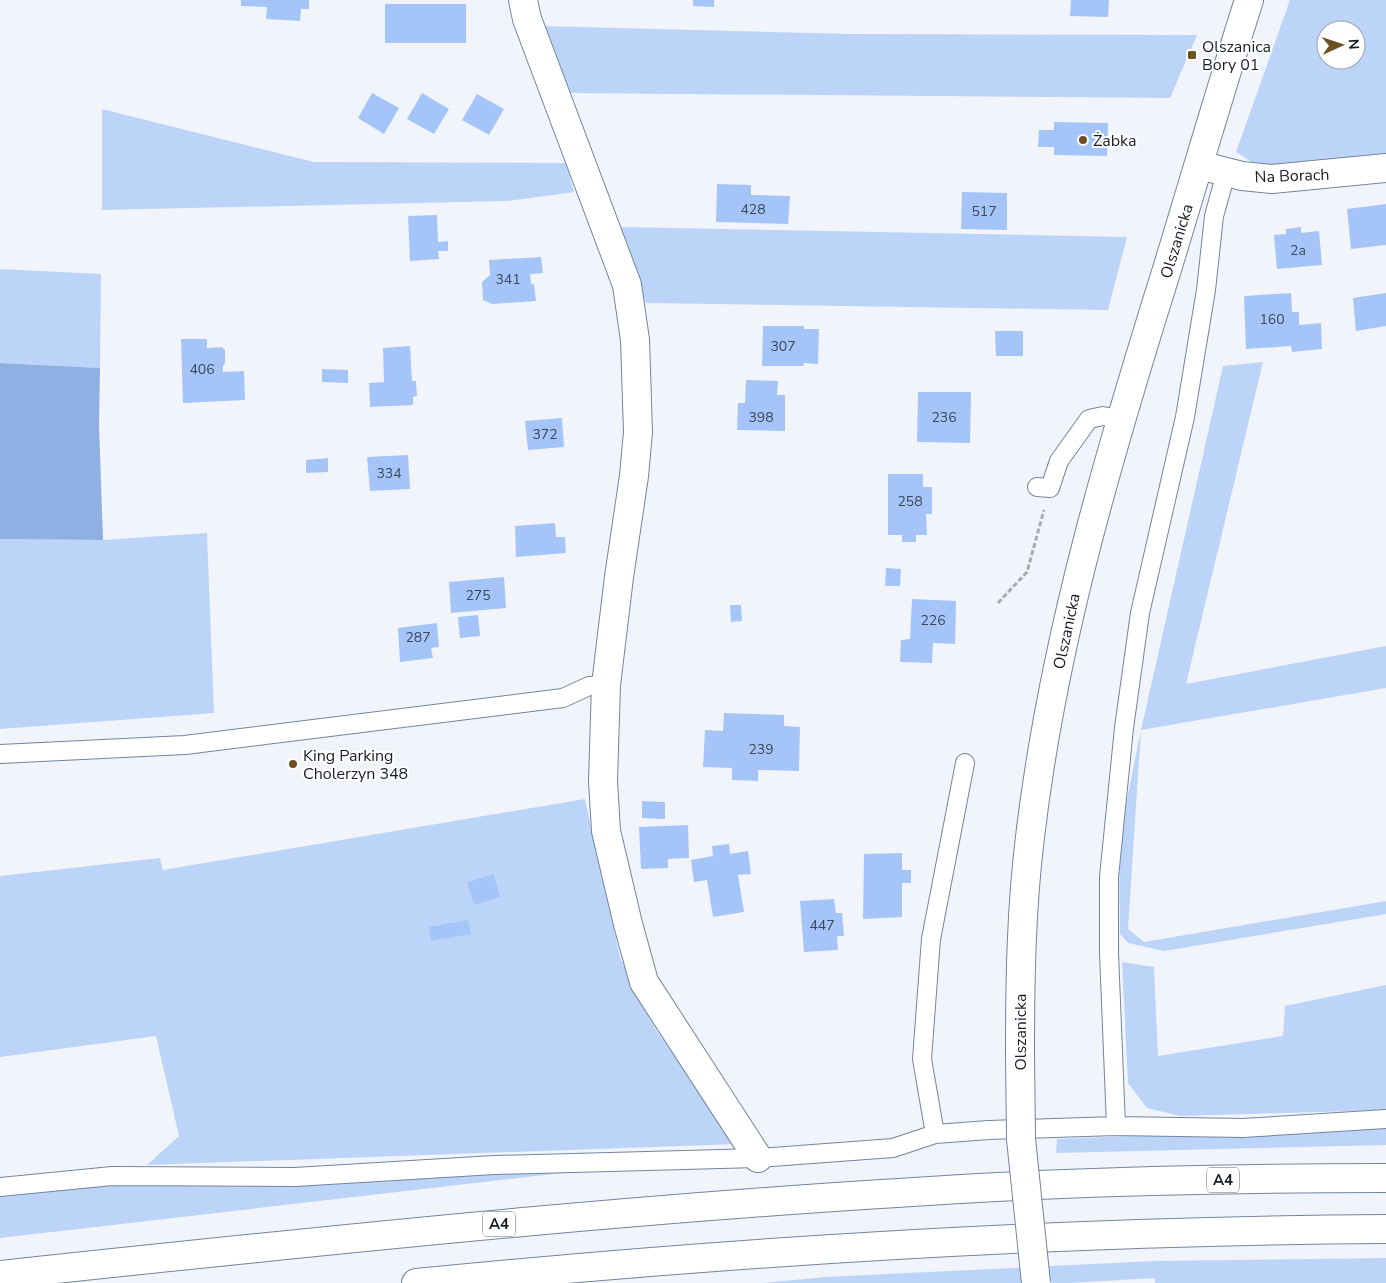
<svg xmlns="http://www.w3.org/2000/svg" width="1386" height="1283" viewBox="0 0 1386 1283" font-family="'Nunito Sans',sans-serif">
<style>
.green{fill:#bdd4f9;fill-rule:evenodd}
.forest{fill:#90b0e3}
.building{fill:#a5c5f9}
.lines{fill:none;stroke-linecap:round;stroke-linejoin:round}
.lane-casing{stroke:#74849c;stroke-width:20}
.street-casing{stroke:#74849c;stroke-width:30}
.secondary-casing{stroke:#74849c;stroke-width:30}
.highway-casing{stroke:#74849c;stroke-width:30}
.path{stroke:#a6aab2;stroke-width:3;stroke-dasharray:5 2.5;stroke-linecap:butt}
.lane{stroke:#fff;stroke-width:18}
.street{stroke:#fff;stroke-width:28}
.secondary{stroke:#fff;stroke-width:28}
.highway{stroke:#fff;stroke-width:28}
.secondary-bridge-casing{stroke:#74849c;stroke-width:30;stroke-linecap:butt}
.secondary-bridge{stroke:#fff;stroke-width:28}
.poi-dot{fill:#6c5223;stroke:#fff;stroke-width:2}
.labels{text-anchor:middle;stroke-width:4;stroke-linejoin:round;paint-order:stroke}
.number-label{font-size:14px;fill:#3a475c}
.shield{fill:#fff;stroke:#5d6168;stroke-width:1}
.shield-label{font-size:15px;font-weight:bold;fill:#171d27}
.poi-label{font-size:16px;fill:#171d27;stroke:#fff;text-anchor:start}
.street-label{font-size:16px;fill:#171d27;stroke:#fff}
</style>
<rect width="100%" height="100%" fill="#f1f5fb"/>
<path class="green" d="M1290,0H1386V155L1258,166L1236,152ZM1326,30H1356V60H1326Z
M542,26L851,34L1197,35L1170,98L566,93Z
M102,109L314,162L566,163L574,192L508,201L102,210Z
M621,227L1127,237L1108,310L646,303Z
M0,269L101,274L100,368L0,363Z
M1263,362L1186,684L1386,646V688L1141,730L1128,929L1144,942L1386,901V914L1164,951L1128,943L1120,934L1119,839L1141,730L1223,366Z
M207,533L214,713L0,729V539L103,540Z
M585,799L620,957L655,1028L737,1144L147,1165L179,1136L156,1036L0,1057V876L160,858L163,870Z
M1122,962L1154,967L1158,1056L1283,1036L1285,1006L1386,985V1110L1180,1116L1147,1108L1128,1083Z
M1386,1126V1145L1056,1153L1057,1139Z
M579,1171L0,1238V1196L113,1184H172Z
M1386,1258V1283H1155V1278L1070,1283H761L826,1277L1154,1261Z"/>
<path class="forest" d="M0,363L100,368L99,425L103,540L0,539Z"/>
<path class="building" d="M241,0H309V9H301L300,21L266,19L267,7L241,6Z
M693,0H714V7L693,6Z
M1071,0H1109L1108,17L1070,16Z
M385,4H466V43H385Z
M372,93L399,108L384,134L358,118Z
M422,93L449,109L434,134L407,119Z
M477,94L504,109L489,135L462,120Z
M1054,122L1108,123L1107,156L1054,155V147H1038L1039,130H1054Z
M717,184L751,185V195L790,196L788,224L716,222Z
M962,192L1007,193V230L961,229Z
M1386,204V245L1351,249L1347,209Z
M437,215L438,242L448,241V251H438L439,259L410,261L408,216Z
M1301,227V233L1319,231L1322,265L1277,269L1274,235L1286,234V229Z
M541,257L543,273L530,274L531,284H534L536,301L492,304L483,300L482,282L490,275L489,260Z
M1291,293L1292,312H1299V325L1321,323L1322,349L1292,352L1291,346L1246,349L1244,296Z
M1386,293V326L1356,331L1353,298Z
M763,326H804V329H819L818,364L804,363L803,366H762Z
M995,331H1023V356H996Z
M181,339H207V348L222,347L225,350V363L223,366V372L244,371L245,400L183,403Z
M410,346L412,381H416L417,396L413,397V405L370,407L369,383L384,382L383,348Z
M322,369L348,370V383L322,382Z
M746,380L778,381L777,395H785V431L737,430L738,403H745Z
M918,392H971L970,443L917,442Z
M562,418L564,447L528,450L525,421Z
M408,455L410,489L370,491L367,457Z
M328,458V472L306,473V460Z
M888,474H923V487H932V514H926L927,535H916V542H902V535H888Z
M555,523L556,537H565L566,553L516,557L515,526Z
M886,568L901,569L900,586H885Z
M504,577L506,608L451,613L449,582Z
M912,599L956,601L955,644L933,643L932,663L900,662L901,640L910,639Z
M730,605H741L742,621L731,622Z
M478,615L480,636L460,638L458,617Z
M437,623L439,647L431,648L433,658L400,662L398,628Z
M724,713L784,715V726L800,727L799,771L758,770V781L732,780V768L703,767L705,730L723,731Z
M642,801L665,802V819L642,818Z
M688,825L689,858L668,859V868L641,869L639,827Z
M729,844L730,854L748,851L751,874L738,875L744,912L713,917L707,880L694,882L691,860L713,856L712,846Z
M902,853V870H911V883H902V917L863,919L864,854Z
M494,874L500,897L474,905L467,882Z
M834,899L836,913H842L844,936H837L838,950L804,952L800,901Z
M468,920L471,934L431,941L429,927Z"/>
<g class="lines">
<defs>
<path id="lane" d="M1037,487L1050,488L1059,461L1089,419L1103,416L1120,419
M0,754L185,745L563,698L589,686L606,685
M1116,1126L1109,953V877L1124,728L1140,613L1185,417L1206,290L1214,216L1226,173
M935,1134L922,1059L931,939L965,763
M0,1187L112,1176L295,1177L494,1165L758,1158L893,1148L935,1134L989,1130L1116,1126L1243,1128L1386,1119"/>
<path id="street" d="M523,0L527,19L627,285L635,340L638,432L634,476L619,577L606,685L603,781L606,831L628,924L644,982L758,1158
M1199,165L1242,176L1272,179L1386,168"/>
<path id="secondary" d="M1020,1055C1020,982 1021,910 1030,837C1053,642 1109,454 1168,266C1195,177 1221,88 1249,0"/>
<path id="highway" d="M0,1275C345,1238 690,1202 1037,1185C1153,1180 1270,1178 1386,1178
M416,1283C738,1251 1062,1231 1386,1229"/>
</defs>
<use href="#lane" class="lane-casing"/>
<use href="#street" class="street-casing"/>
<use href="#secondary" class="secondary-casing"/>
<use href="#highway" class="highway-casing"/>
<path class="path" d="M998,603L1027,572L1044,510"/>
<use href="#lane" class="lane"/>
<use href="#street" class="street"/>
<use href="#secondary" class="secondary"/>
<use href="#highway" class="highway"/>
<defs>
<path id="secondary-bridge" d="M1020,1055L1021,1139L1036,1283"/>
</defs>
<use href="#secondary-bridge" class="secondary-bridge-casing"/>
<use href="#secondary-bridge" class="secondary-bridge"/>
</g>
<g class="poi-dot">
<rect x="1187" y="50" width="10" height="10" rx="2.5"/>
<circle cx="1083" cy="140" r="5"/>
<circle cx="293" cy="764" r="5"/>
</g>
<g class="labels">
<g class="number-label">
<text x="753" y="214">428</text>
<text x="984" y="216">517</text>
<text x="1298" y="255">2a</text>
<text x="508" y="284">341</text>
<text x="1272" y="324">160</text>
<text x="783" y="351">307</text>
<text x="202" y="374">406</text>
<text x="761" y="422">398</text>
<text x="944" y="422">236</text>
<text x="545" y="439">372</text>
<text x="389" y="478">334</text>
<text x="910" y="506">258</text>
<text x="478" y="600">275</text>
<text x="933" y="625">226</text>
<text x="418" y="642">287</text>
<text x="761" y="754">239</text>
<text x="822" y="930">447</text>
</g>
<g class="shield">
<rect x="1207" y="1167.5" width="32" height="25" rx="4"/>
<rect x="483" y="1211.5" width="32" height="25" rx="4"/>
</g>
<g class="shield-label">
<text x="1223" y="1185">A4</text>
<text x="499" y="1229">A4</text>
</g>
<g class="poi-label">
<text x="1202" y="52">Olszanica<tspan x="1202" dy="18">Bory 01</tspan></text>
<text x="1093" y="146">Żabka</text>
<text x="303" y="761">King Parking<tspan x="303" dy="18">Cholerzyn 348</tspan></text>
</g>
<g class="street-label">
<text transform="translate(1292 175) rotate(-2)" y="6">Na Borach</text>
<text transform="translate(1176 241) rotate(-73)" y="6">Olszanicka</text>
<text transform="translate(1066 631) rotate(-78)" y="6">Olszanicka</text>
<text transform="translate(1020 1032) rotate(-90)" y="6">Olszanicka</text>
</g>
</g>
<g transform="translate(1341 45) rotate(87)"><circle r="24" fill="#ffffff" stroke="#a2a5a9"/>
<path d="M0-4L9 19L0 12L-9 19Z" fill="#6c5223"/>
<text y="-8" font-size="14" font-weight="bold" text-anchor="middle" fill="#171d27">N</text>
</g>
</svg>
